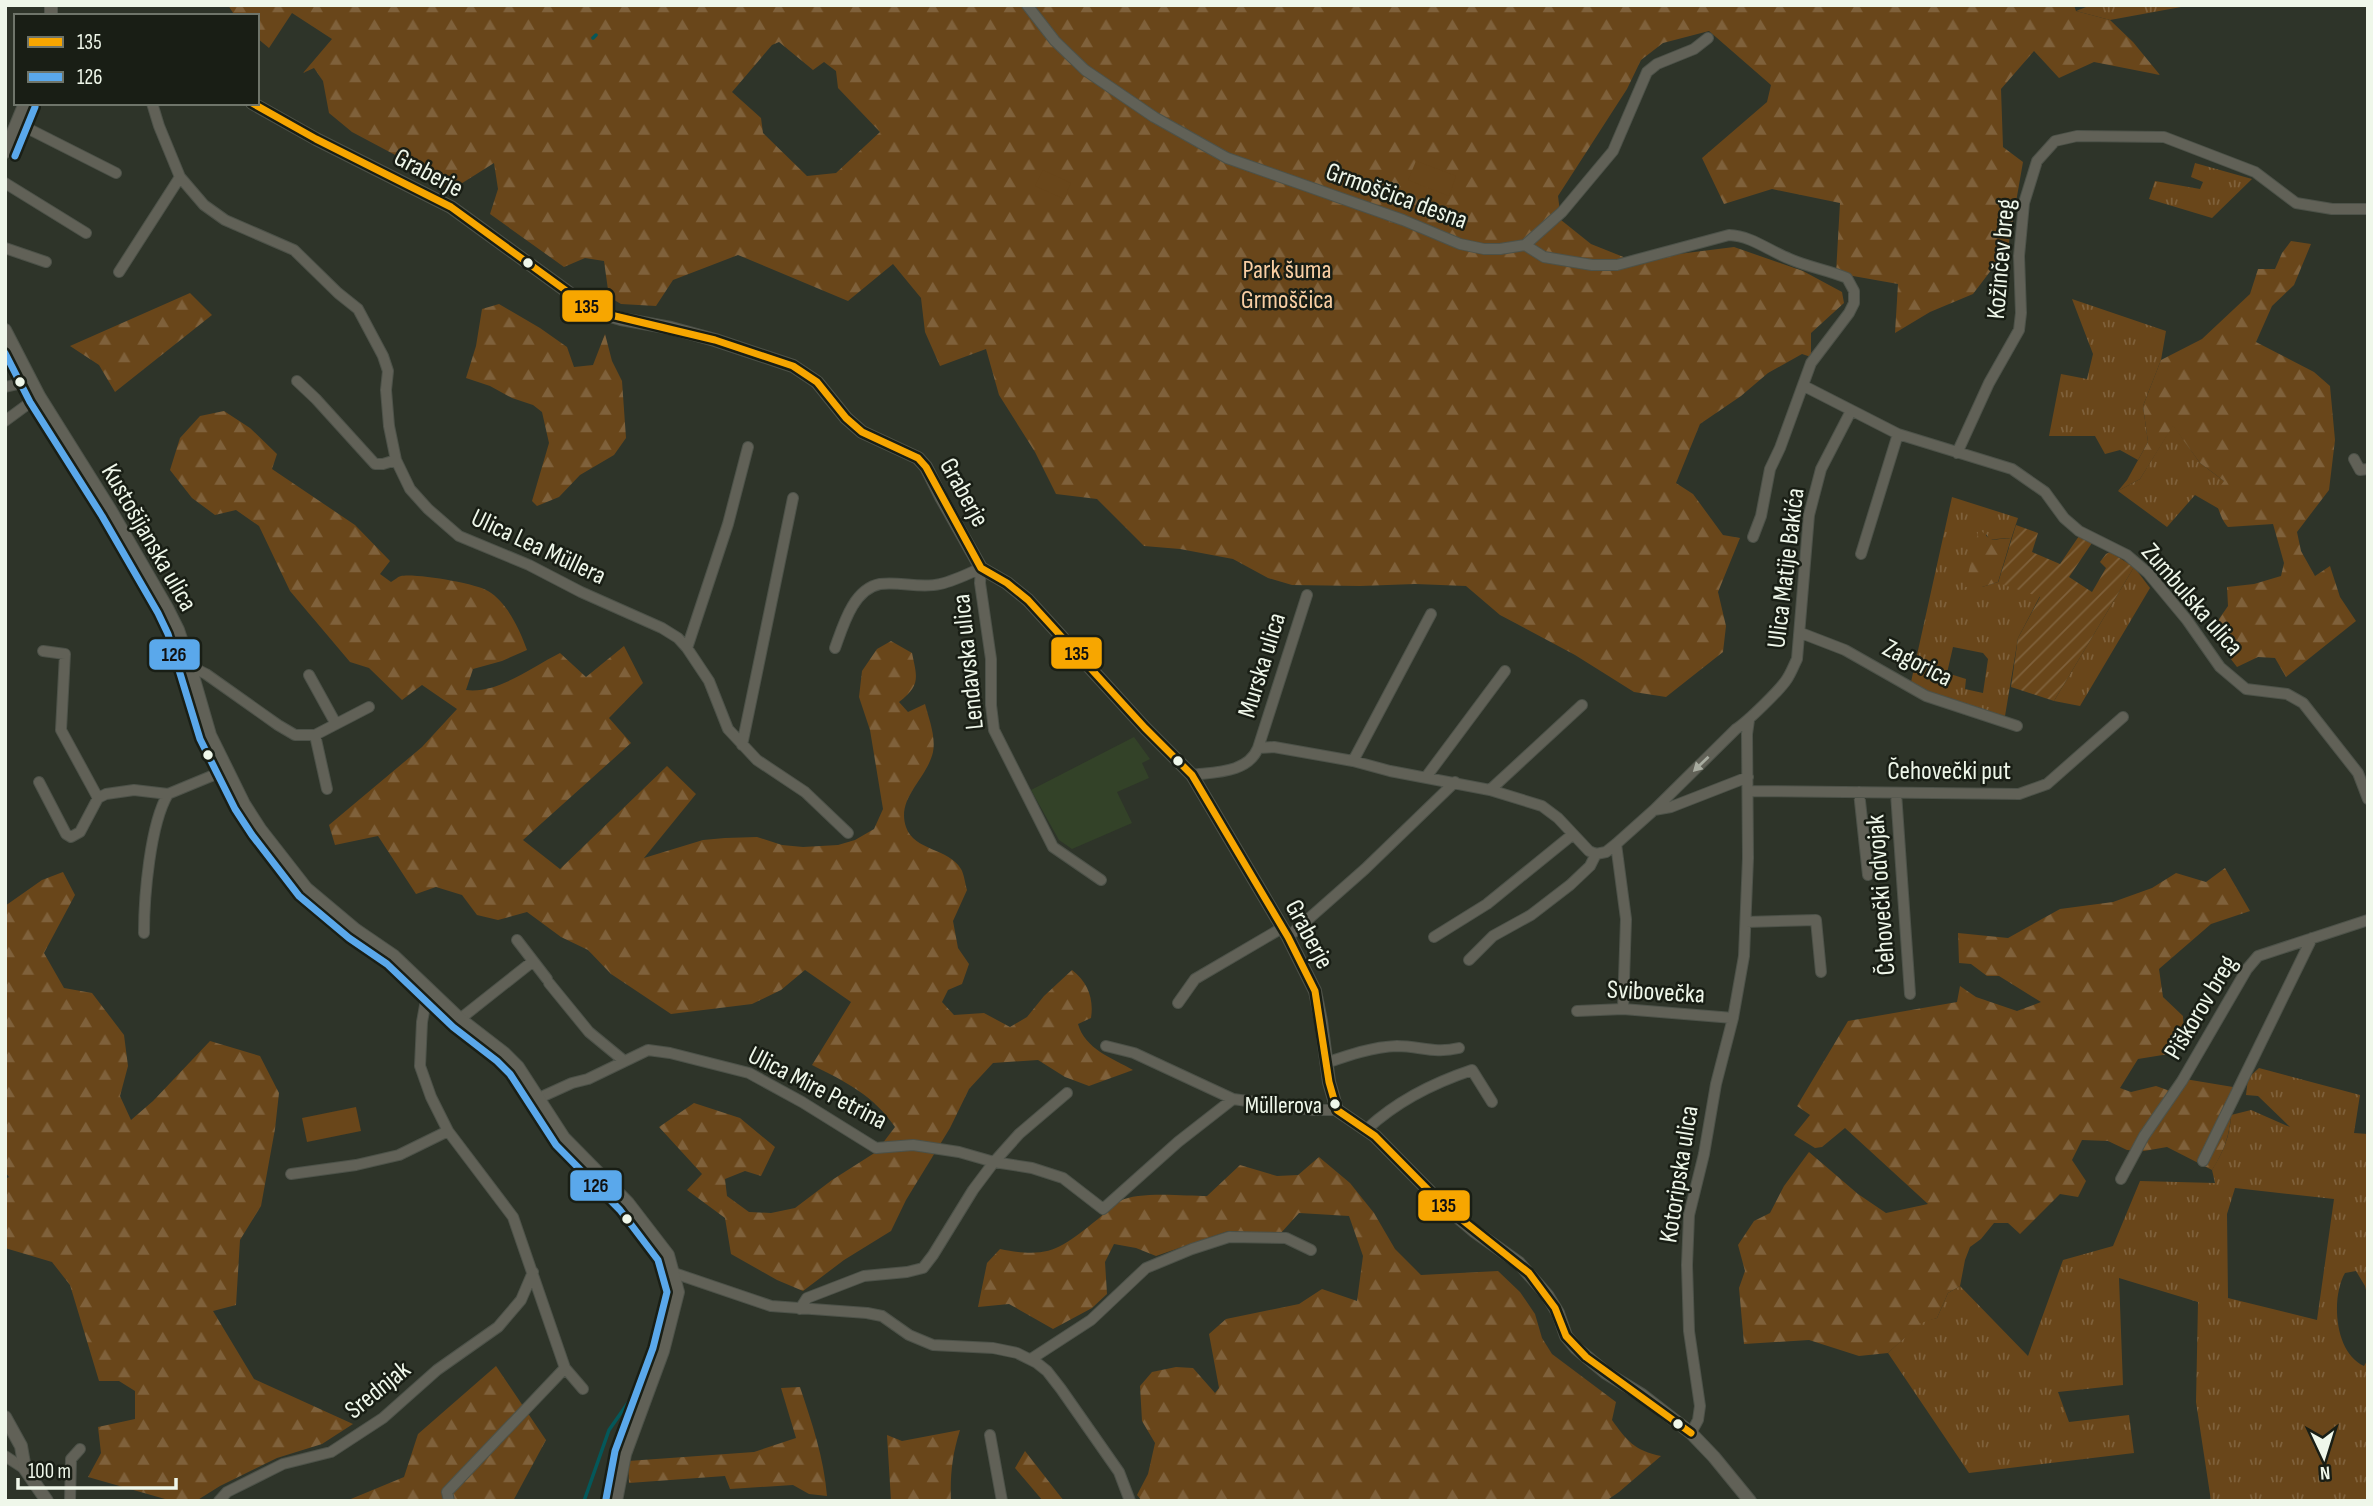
<svg xmlns="http://www.w3.org/2000/svg" width="2373" height="1506" viewBox="0 0 2373 1506" font-family="'Sofia Sans Condensed',sans-serif">
<style>
.built{fill:#334228}
.grass{fill:url(#grass-tufts);fill-rule:evenodd}
.forest{fill:url(#forest-firs);fill-rule:evenodd}
.park{fill:#69461a}
.garden{fill:url(#garden-furrows)}
.lines{fill:none;stroke-linecap:round;stroke-linejoin:round}
.stream{stroke:#04585a;stroke-width:3.5}
.minor-casing{stroke:#4d5249;stroke-width:12}
.tertiary-casing{stroke:#4d5249;stroke-width:14}
.minor{stroke:#616157;stroke-width:10}
.tertiary{stroke:#616157;stroke-width:12}
.bus-1-casing{stroke:#191e15;stroke-width:12}
.bus-2-casing{stroke:#191e15;stroke-width:12}
.bus-1{stroke:#f7a600;stroke-width:7}
.bus-2{stroke:#5aa8eb;stroke-width:7}
.oneway{fill:#a8aca0}
.bus-dot{fill:#eff7ea;stroke:#191e15;stroke-width:2.5}
.labels{text-anchor:middle;stroke-width:5;stroke-linejoin:round;paint-order:stroke}
.bus-label{font-size:24px;fill:#eff7ea;stroke:#191e15;text-anchor:end}
.street-label{font-size:26px;fill:#eff7ea;stroke:#191e15}
.park-label{font-size:26px;fill:#f8cea3;stroke:#191e15}
.line-badge{stroke:#191e15;stroke-width:2.5}
.pale-badge-label{font-size:19px;text-anchor:middle;font-weight:bold;fill:#111}
</style>
<defs>
<pattern id="grass-tufts" width="24" height="20" patternUnits="userSpaceOnUse" patternTransform="scale(1.75)"><rect width="24" height="20" fill="#69461a"/><path d="M3 7l-1-3M5 7V3M7 7l1-3M15 17l-1-3M17 17v-4M19 17l1-3" fill="none" stroke="#7f613b"/></pattern>
<pattern id="forest-firs" width="22" height="20" patternUnits="userSpaceOnUse" patternTransform="scale(1.75)"><rect width="22" height="20" fill="#69461a"/><path d="M5 1l3.5 6h-7zM16 11l3.5 6h-7z" fill="#7f613b"/></pattern>
<pattern id="garden-furrows" width="10" height="10" patternUnits="userSpaceOnUse" patternTransform="scale(1.75)"><rect width="10" height="10" fill="#69461a"/><path d="M-1 1l2-2M0 10L10 0M9 11l2-2" fill="none" stroke="#7f613b"/></pattern>
</defs>
<rect width="100%" height="100%" fill="#2e3429"/>
<path class="built" d="M1134,737L1150,759L1142,763L1149,778L1117,792L1132,823L1072,849L1059,840L1031,790Z"/>
<path class="grass" d="M2091,5H2192L2110,20L2076,11Z
M2195,163L2252,179L2212,218L2149,199L2155,181L2200,189L2203,182L2191,177Z
M2072,299L2166,331L2161,360L2143,406L2148,442L2138,460L2120,450L2105,454L2095,436H2049L2061,374L2087,379L2093,354Z
M2173,425L2200,463L2224,481L2221,510L2195,495L2167,527L2118,491L2140,479Z
M1952,497L2018,518L2011,539C2003,537 1998,540 1989,539L1986,534L1982,587L1998,582L2040,596L2018,638L2005,716L1941,698L1911,682ZM1953,647L1983,653L1988,659L1983,693L1965,689L1966,679L1947,673Z
M2134,567L2150,588L2080,706L2054,701Z
M2259,1068L2360,1095L2354,1133L2368,1134V1298L2365,1286L2356,1271L2345,1273C2331,1297 2334,1353 2364,1366L2368,1359V1501H2211L2196,1402L2198,1302L2119,1278L2123,1385L2058,1392L2069,1422L2129,1415L2134,1453L1969,1473L1888,1353L1921,1322L1937,1318L1948,1293L1960,1286L2028,1356L2063,1260L2113,1246L2140,1181L2215,1183L2212,1170C2223,1152 2230,1137 2231,1115L2251,1110L2290,1127L2258,1096L2246,1095L2248,1078ZM2235,1188L2334,1199L2317,1320L2228,1298L2227,1214Z"/>
<path class="forest" d="M228,5H2074L2076,11L2110,20L2133,42L2160,75L2094,62L2059,78L2034,51L2001,89L2003,147L2023,162L2008,248L1973,294L1930,312L1895,333L1898,284L1836,273L1840,203L1772,189L1724,204L1702,158L1767,102L1771,85L1709,31L1663,43L1641,60L1627,89L1558,196L1561,220L1591,244L1631,260L1734,247L1803,271L1842,292L1844,303L1811,333V357L1802,354L1768,373L1741,396L1700,424L1676,483L1693,494L1723,535L1740,538L1718,592L1726,626L1723,652L1666,697L1634,692L1575,655L1500,615L1466,586L1415,584L1360,586L1292,585L1268,578L1233,559L1180,549L1144,546L1097,499L1056,494L1035,452L999,395L986,349L940,366L925,332L921,298L893,264L848,301L738,255L673,280L656,306L621,304L609,297L604,261L585,258L564,267L490,214L498,189L494,163L456,187H438L399,157L352,132L329,113L323,81L314,68L303,73L332,39L292,13L269,48L257,38V16H235ZM779,42L813,70L824,62L836,71L838,88L880,132L836,173L807,176L763,133L761,118L732,92L772,45Z
M2291,241L2311,244L2294,285L2272,306L2256,342L2314,372L2330,386L2335,440L2329,490L2297,532L2301,551L2315,576L2330,566L2340,597L2356,621L2286,677L2275,658L2258,657L2237,667L2210,632L2228,606L2227,587L2254,584L2281,576L2284,563L2273,524L2228,527C2220,519 2219,507 2213,496L2224,481L2200,463L2173,426L2140,479L2118,491L2127,480L2148,442L2143,406L2161,360L2202,339L2250,294L2258,269H2275L2282,253Z
M190,293L212,315L115,392L99,365L70,346Z
M499,304L540,328L567,347L574,367L593,365L605,334L612,361L622,381L626,438L614,455L580,475L559,497L537,506L532,501L549,443L542,412L533,405L512,398L490,386L466,378L476,346L482,309Z
M224,411L250,428L277,454L272,469L355,525L390,561L380,574L391,582C395,580 397,577 401,576C414,573 476,583 488,591C507,602 520,630 527,650L502,661L473,669L466,690C498,694 532,667 560,653L586,677L624,646L643,683L609,718L631,743L523,840L560,869L667,766L696,794L644,858L703,840L725,838L757,837L782,845L803,847L838,845L855,840L874,829L883,809L870,730L859,697L862,671L877,649L891,641L912,653C917,677 921,685 899,702L908,712L925,704C929,719 936,737 933,752C927,779 896,798 906,827C914,851 949,848 961,869C964,874 965,883 967,890L953,921L958,948L969,964L962,984L948,990L942,1002L954,1015L984,1013L1010,1027L1027,1017L1044,996L1072,970C1088,982 1094,999 1091,1018L1078,1024C1085,1049 1112,1058 1133,1070L1089,1086L1065,1077L1038,1060L993,1063L969,1089L950,1128L906,1200L891,1231L844,1260L803,1291L777,1280L731,1254L725,1218L687,1190L702,1174L659,1127L694,1103L740,1118L775,1147L761,1176L745,1171L725,1179L727,1196L749,1212L771,1213L795,1208L832,1180L876,1152L895,1127C873,1095 846,1082 812,1065L851,1002L805,970L781,990L752,1004L671,1014L611,974L588,950L561,937L527,912L498,920L477,915L462,895L436,887L416,894L378,836L335,845L329,825L422,747L457,709L422,685L402,700L369,668L350,662L290,591L259,526L236,510L215,515L192,498L170,470L180,438L200,416Z
M1979,528C1982,531 1987,538 1991,539C1995,541 2004,537 2011,539L1998,582L1982,587H1965Z
M2225,868L2250,911L2211,924L2159,969L2163,997L2183,1016L2184,1036L2175,1053L2138,1059L2120,1088L2131,1092L2156,1086L2173,1092L2179,1078L2233,1087C2231,1121 2231,1141 2212,1170L2167,1147L2144,1151L2127,1150L2108,1141L2082,1140L2072,1160L2086,1181L2078,1197L2060,1194L2020,1234L2008,1223H1994L1981,1239L1970,1247L1965,1260L1960,1286L1948,1293L1937,1318L1921,1323L1888,1353L1859,1356L1809,1340L1744,1344L1739,1288L1745,1271L1738,1245L1754,1221L1770,1213L1784,1186L1809,1152L1858,1194L1886,1213L1928,1204L1845,1128L1822,1147L1815,1148L1794,1135L1810,1115L1797,1106L1848,1021L1957,1002L1960,986L1976,997L2017,1011L2041,1002L1999,976H1987L1971,964L1959,963L1958,933L2008,938L2060,909L2113,902L2152,888L2176,873L2206,882Z
M63,872L75,895L44,953L64,988L92,993L124,1035L128,1066L120,1096L131,1120L153,1101L210,1041L260,1056L279,1093L275,1129L261,1206L240,1240L236,1305L213,1311L254,1379L353,1424L322,1444L277,1458L220,1486L196,1501H172L88,1477L101,1453L98,1427L135,1419V1391L119,1381H99L70,1285L52,1262L5,1248V1179L9,1177L5,1172V906L42,880Z
M1319,1157L1350,1183L1374,1213L1395,1249L1421,1275L1498,1271L1520,1292L1535,1314L1542,1338L1552,1354L1616,1402L1612,1420C1626,1440 1635,1451 1661,1456L1619,1492L1606,1501H1142L1137,1495L1148,1474L1155,1443L1142,1421L1140,1386L1152,1372L1176,1367L1193,1368L1215,1393L1219,1388L1209,1334L1226,1319L1299,1304L1322,1289L1357,1301L1363,1256L1349,1216L1299,1213L1280,1234L1228,1231L1156,1256L1136,1248L1114,1244L1105,1262L1107,1294L1092,1308L1053,1329L1009,1304L978,1307L987,1263L1000,1249C1050,1259 1060,1249 1098,1219C1105,1213 1112,1205 1120,1201C1138,1191 1185,1196 1207,1196L1240,1165L1277,1176L1298,1175Z
M496,1366L546,1440L513,1501H346L404,1477L418,1434Z
M800,1387C812,1423 824,1458 827,1496L809,1494L793,1485L730,1489L725,1476L629,1483L628,1461L754,1452L796,1438L781,1388Z
M960,1430C952,1455 950,1476 951,1501H891L887,1435L902,1441Z
M1025,1451L1064,1501H1043L1015,1468Z"/>
<path class="park" d="M1416,161L1456,176L1449,196L1408,180Z
M1043,170L1071,183L1064,199L1035,186Z
M356,1107L361,1131L307,1142L302,1118Z"/>
<path class="garden" d="M2016,525L2038,533L2032,552L2060,564L2079,536L2092,543L2069,577L2092,592L2106,568L2100,562L2106,554L2110,552L2134,567L2054,701L2011,687L2018,638L2040,597L1998,583Z"/>
<g class="lines">
<path class="stream" d="M593,38L596,35
M584,1501L609,1430L630,1400L646,1367L667,1284L644,1237"/>
<defs>
<path id="minor" d="M1027,5L1055,41L1085,70L1154,117L1227,158L1403,220L1460,244L1484,249H1500L1525,245L1562,212L1613,151L1647,72L1657,64L1694,49L1708,38
M152,103L159,126L180,177L204,205L225,220L294,250L338,293L358,309L383,356L388,371L386,390L389,426L396,460L410,489L428,509L459,536L529,565L581,592L662,628L678,638L687,648L709,681L728,729L757,760L805,792L848,833
M17,123L116,173
M5,183L86,233
M1525,245L1544,257L1592,265H1617L1729,235C1752,236 1769,251 1790,259C1808,267 1828,270 1847,278L1854,291V303L1849,313L1811,363L1780,448L1770,469L1761,516L1753,537
M5,248L46,262
M119,272L180,177
M297,381L316,399L375,464H383L396,460
M1804,386L1898,434L2012,469L2045,492L2064,518L2079,531L2127,555L2148,573L2187,620L2220,667L2246,689L2287,694L2303,703L2358,773L2368,799
M5,387L31,381
M5,421L39,396
M1957,453L1989,383L2019,330L2021,313L2019,256L2024,203L2037,161L2055,141L2077,136L2164,137L2255,172L2296,203L2332,209H2368
M2354,459L2360,470L2368,469
M1861,554L1898,434
M1801,633L1845,650L1926,696L2017,726
M687,648L728,524L748,447
M835,648C843,626 853,589 880,584C900,581 920,589 940,584C954,581 968,574 981,568L980,583L991,659V705L994,730L1053,847L1101,880
M43,651L65,654L61,730L98,798L106,794L134,790L168,794L226,770
M190,666L206,674L278,725L295,735H315L369,707
M309,675L336,724
M315,735L327,789
M742,745L793,498
M1258,748L1307,595
M1353,761L1431,614
M1192,775C1215,772 1248,773 1258,748L1274,747L1353,761L1390,771L1490,790L1542,806L1558,818L1589,851L1596,854L1606,852L1616,844L1654,810L1671,807L1748,777
M1426,777L1505,671
M39,782L66,834L71,837L80,832L98,798
M1490,790L1582,705
M1748,791L2019,794L2047,784L2123,717
M1859,792L1868,875
M1896,793L1910,994
M1654,810L1736,729C1747,722 1780,690 1787,679C1791,673 1794,665 1797,659L1809,515L1821,469L1851,411
M1616,844L1626,919L1623,1009
M1746,922L1816,920L1821,972
M144,933C144,897 150,824 168,794
M1288,937L1365,869L1455,782
M1434,937L1487,904L1572,835
M517,940L547,979
M1469,960L1493,936L1531,915L1570,885L1590,866L1596,854
M549,983L589,1032L623,1060
M428,989L422,1022L420,1066L431,1097L448,1131L513,1217L565,1368L583,1389
M1178,1003L1195,979L1282,928
M1577,1011L1623,1009L1733,1018
M460,1019L532,962
M1106,1046L1134,1053L1233,1099L1313,1110H1337
M1326,1063C1349,1055 1372,1047 1397,1046C1420,1046 1434,1054 1459,1048
M539,1098L572,1083L588,1079L648,1050L670,1053L749,1073L802,1102L876,1148L913,1145L959,1152L994,1162L1019,1134L1067,1093
M1367,1129C1397,1101 1433,1083 1472,1070L1492,1102
M2203,1161L2312,938
M291,1174L356,1165L399,1155L448,1131
M2121,1179L2144,1136L2182,1081L2247,969L2258,956L2368,920
M674,1273L771,1306L867,1313L882,1316L909,1335L933,1345L993,1348L1017,1353L1037,1363L1047,1371L1061,1389L1119,1472L1130,1501
M800,1309L807,1298L864,1276L907,1272L923,1268L933,1255L973,1190L994,1162L1032,1168L1063,1178L1103,1209L1178,1142L1233,1099
M1031,1359L1091,1320L1146,1268L1192,1249L1229,1237L1286,1238L1311,1250
M1691,1433L1698,1420L1700,1406L1689,1331L1687,1265L1689,1215L1704,1154L1716,1084L1733,1018L1744,956L1748,858L1747,734L1749,720
M990,1435L1002,1501
M5,1456L25,1469
M70,1501L71,1459L80,1449
M219,1501L227,1492L283,1464L331,1452L383,1418L437,1370L498,1327L521,1300L533,1272
M449,1501L447,1492L565,1368"/>
<path id="tertiary" d="M51,16V5
M252,103L316,139L451,207L594,311L621,319L671,328L715,340L793,366L817,382L846,418L862,432L918,458L926,467L941,497L981,568L1007,583L1028,600L1145,728L1192,775L1288,937L1315,991L1321,1021L1329,1082L1337,1110L1375,1136L1441,1203L1474,1231L1519,1263L1547,1295L1558,1313L1566,1336L1576,1348L1606,1373L1642,1395L1691,1433L1714,1457L1750,1501
M5,152L25,103
M5,330L39,396L111,511L167,608L178,630L190,666L210,735L244,804L260,829L306,888L356,930L394,956L460,1019L504,1053L518,1067L564,1138L628,1203L668,1255L678,1292L663,1351L625,1454L616,1501
M5,1417L21,1446L25,1469L47,1501"/>
</defs>
<use href="#minor" class="minor-casing"/>
<use href="#tertiary" class="tertiary-casing"/>
<use href="#minor" class="minor"/>
<use href="#tertiary" class="tertiary"/>
<defs>
<path id="bus-1" d="M252,103L316,139L451,207L594,311L715,340L793,366L817,382L846,418L862,432L918,458L926,467L981,568L1007,583L1028,600L1145,728L1192,775L1288,937L1315,991L1329,1082L1337,1110L1375,1136L1441,1203L1529,1273L1555,1308L1566,1336L1586,1357L1691,1433"/>
<path id="bus-2" d="M15,156L35,107
M5,353L30,402L102,516L158,613L168,634L200,739L235,809L252,835L299,896L349,938L387,964L453,1027L497,1061L510,1074L556,1145L620,1210L658,1260L667,1292L653,1348L615,1451L606,1499"/>
</defs>
<use href="#bus-1" class="bus-1-casing"/>
<use href="#bus-2" class="bus-2-casing"/>
<use href="#bus-1" class="bus-1"/>
<use href="#bus-2" class="bus-2"/>
</g>
<defs><path id="oneway-solid" d="M-6-.8H1V-3.2L6.5 0L1 3.2V.8H-6Z" transform="scale(1.75)"/></defs>
<use class="oneway" href="#oneway-solid" transform="translate(1701 764) rotate(136)"/>
<g class="bus-dot">
<circle cx="528" cy="263" r="6"/>
<circle cx="20" cy="382" r="6"/>
<circle cx="208" cy="755" r="6"/>
<circle cx="1178" cy="761" r="6"/>
<circle cx="1335" cy="1104" r="6"/>
<circle cx="627" cy="1219" r="6"/>
<circle cx="1678" cy="1424" r="6"/>
</g>
<g class="labels">
<g class="bus-label">
<text x="1322" y="1113">Müllerova</text>
</g>
<g class="street-label">
<text transform="translate(429 172) rotate(28)" y="9">Graberje</text>
<text transform="translate(1397 195) rotate(20)" y="9">Grmoščica desna</text>
<text transform="translate(2000 259) rotate(-85)" y="9">Kožinčev breg</text>
<text transform="translate(965 492) rotate(61)" y="9">Graberje</text>
<text transform="translate(150 537) rotate(60)" y="9">Kustošijanska ulica</text>
<text transform="translate(539 546) rotate(25)" y="9">Ulica Lea Müllera</text>
<text transform="translate(1785 568) rotate(-83)" y="9">Ulica Matije Bakića</text>
<text transform="translate(2193 599) rotate(49)" y="9">Zumbulska ulica</text>
<text transform="translate(967 662) rotate(-96)" y="9">Lendavska ulica</text>
<text transform="translate(1918 662) rotate(27)" y="9">Zagorica</text>
<text transform="translate(1261 665) rotate(-73)" y="9">Murska ulica</text>
<text x="1949" y="779">Čehovečki put</text>
<text transform="translate(1880 895) rotate(-94)" y="9">Čehovečki odvojak</text>
<text transform="translate(1310 934) rotate(62)" y="9">Graberje</text>
<text transform="translate(1656 991) rotate(3)" y="9">Svibovečka</text>
<text transform="translate(2200 1007) rotate(-59)" y="9">Piškorov breg</text>
<text transform="translate(818 1087) rotate(27)" y="9">Ulica Mire Petrina</text>
<text transform="translate(1678 1174) rotate(-81)" y="9">Kotoripska ulica</text>
<text transform="translate(377 1389) rotate(-39)" y="9">Srednjak</text>
</g>
<g class="park-label">
<text x="1287" y="278">Park šuma<tspan x="1287" dy="30">Grmoščica</tspan></text>
</g>
</g>
<g class="line-badge">
<rect x="561" y="289" width="53" height="34" rx="7" fill="#f7a600"/>
<rect x="1050" y="636" width="53" height="34" rx="7" fill="#f7a600"/>
<rect x="148" y="638" width="53" height="33" rx="7" fill="#5aa8eb"/>
<rect x="569" y="1169" width="54" height="33" rx="7" fill="#5aa8eb"/>
<rect x="1417" y="1189" width="54" height="33" rx="7" fill="#f7a600"/>
</g>
<g class="pale-badge-label">
<text x="587" y="313">135</text>
<text x="1077" y="660">135</text>
<text x="174" y="661">126</text>
<text x="596" y="1192">126</text>
<text x="1444" y="1212">135</text>
</g>
<rect width="2373" height="1506" fill="none" stroke="#eff7ea" stroke-width="14"/>
<rect x="14" y="14" width="245" height="91" fill="#191e15" stroke="#6f756a" stroke-width="2"/>
<rect x="28" y="37" width="35" height="10" fill="#f7a600" stroke="#6f756a" stroke-width="2"/>
<text x="77" y="49" font-size="21" fill="#eff7ea">135</text>
<rect x="28" y="72" width="35" height="10" fill="#5aa8eb" stroke="#6f756a" stroke-width="2"/>
<text x="77" y="84" font-size="21" fill="#eff7ea">126</text>
<g transform="translate(2324 1457) rotate(176)" stroke="#191e15" stroke-width="5" paint-order="stroke">
<path d="M0-5L12 26L0 18L-12 26Z" fill="#eff7ea"/>
<text y="-10" font-size="19" font-weight="bold" text-anchor="middle" fill="#eff7ea">N</text>
</g>
<path d="M18 1478v10h158v-10" fill="none" stroke="#eff7ea" stroke-width="3.5"/>
<text x="28" y="1478" font-size="21" fill="#eff7ea" stroke="#191e15" stroke-width="5" paint-order="stroke">100 m</text>
</svg>
